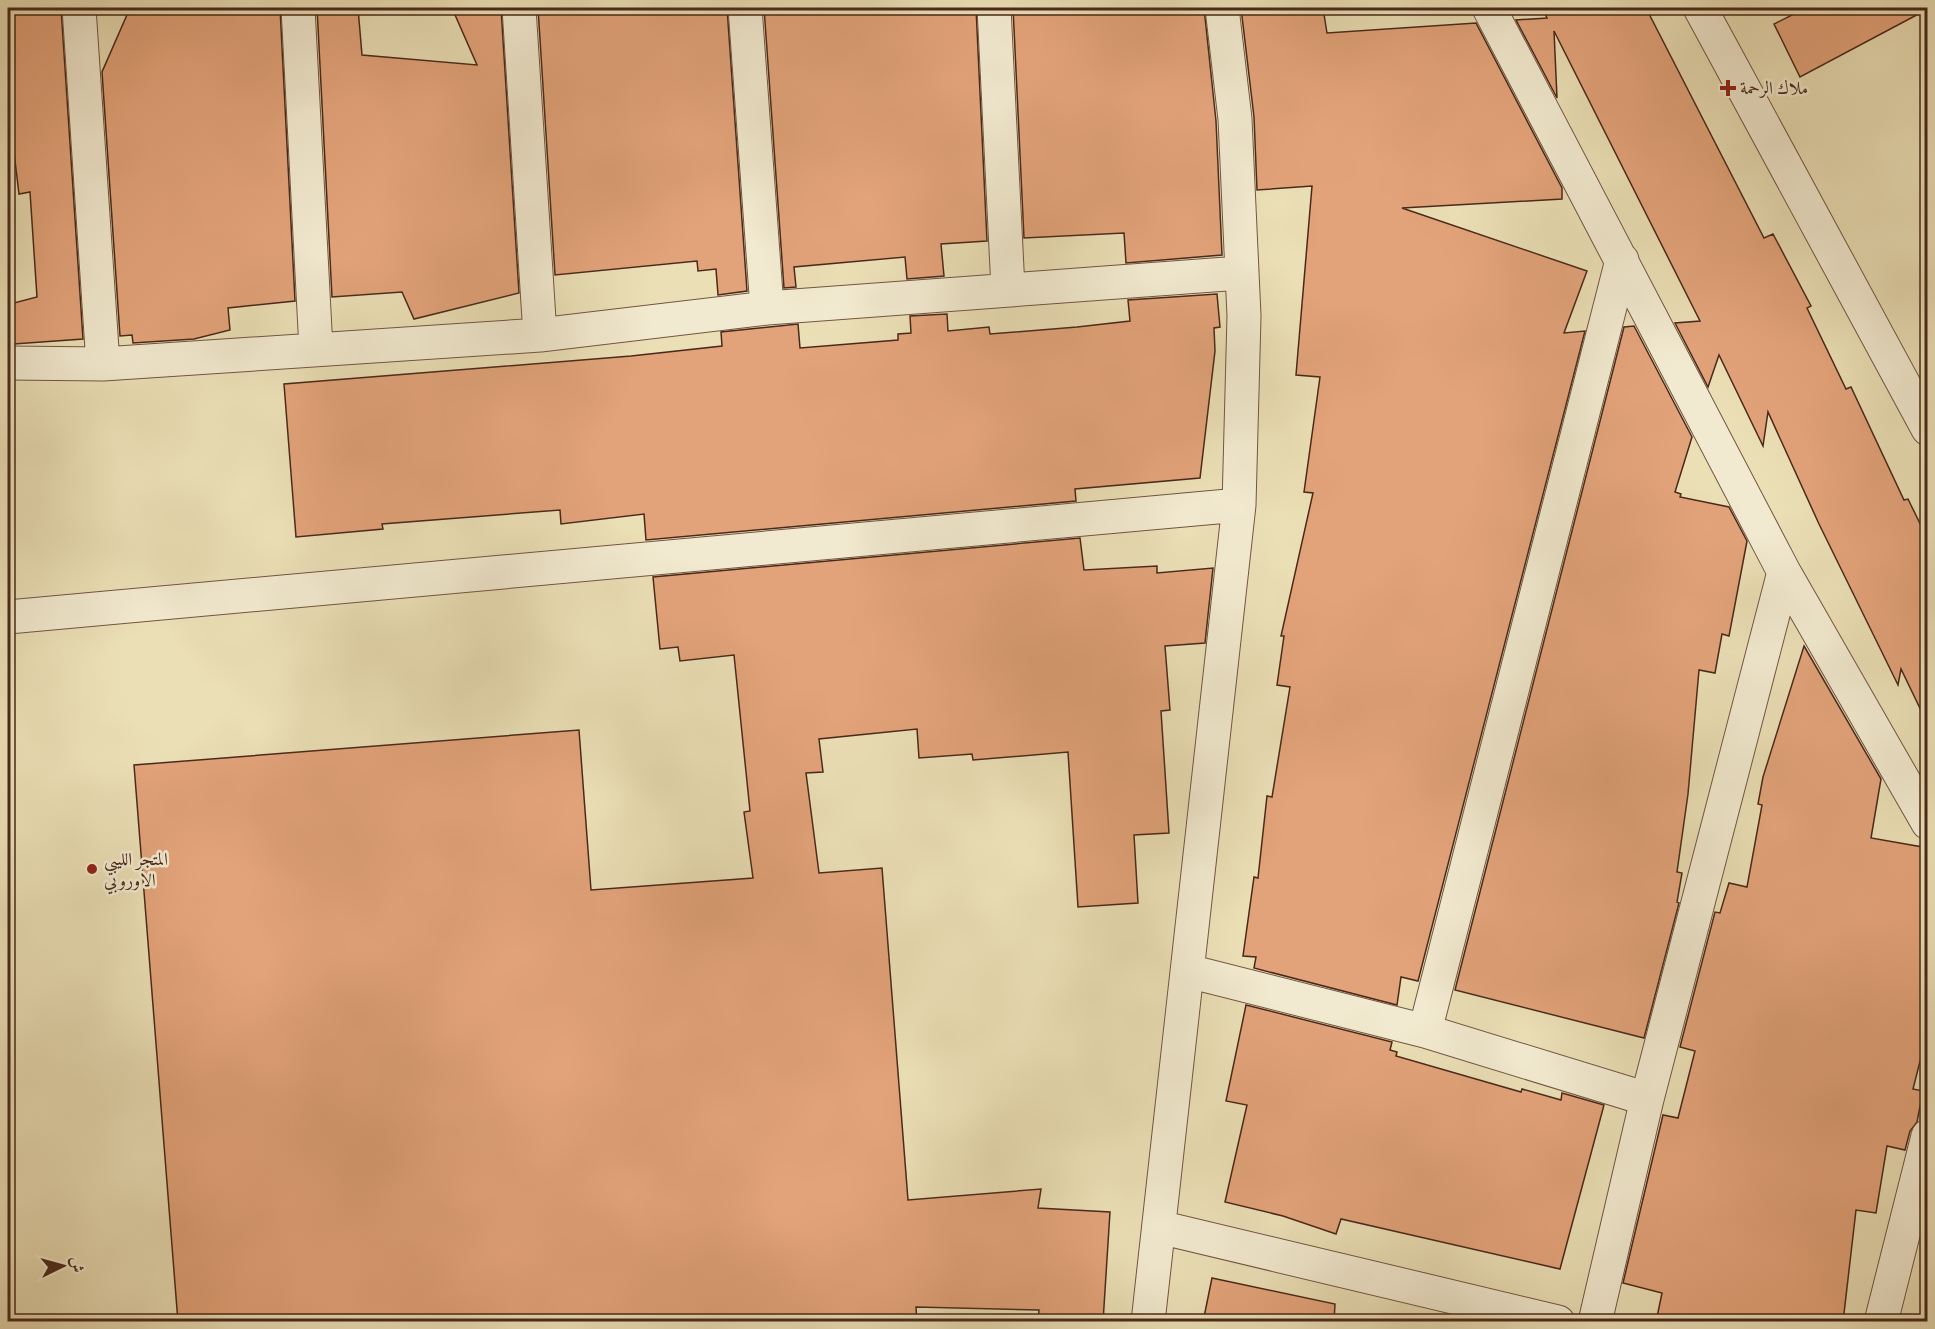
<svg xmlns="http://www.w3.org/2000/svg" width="1935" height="1329" viewBox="0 0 1935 1329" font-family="'IM FELL Great Primer',Amiri,serif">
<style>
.building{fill:#e3a37a;stroke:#49291b;stroke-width:1.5}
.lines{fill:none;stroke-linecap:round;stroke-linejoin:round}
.minor-casing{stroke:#725642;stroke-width:35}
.minor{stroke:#f2ead0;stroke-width:33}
.poi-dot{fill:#8f2418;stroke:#f2ead0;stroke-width:2}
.labels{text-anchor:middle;stroke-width:5;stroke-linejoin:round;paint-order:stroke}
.poi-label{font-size:18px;fill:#49291b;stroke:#f2ead0;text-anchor:start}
</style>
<rect width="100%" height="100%" fill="#ebdfb6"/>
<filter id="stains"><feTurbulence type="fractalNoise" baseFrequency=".00333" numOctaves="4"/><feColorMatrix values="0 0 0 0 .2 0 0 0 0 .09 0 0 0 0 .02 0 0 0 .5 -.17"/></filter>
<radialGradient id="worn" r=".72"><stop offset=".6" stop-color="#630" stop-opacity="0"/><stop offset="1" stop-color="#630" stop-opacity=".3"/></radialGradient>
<path class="building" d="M8,8H61L83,339L14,344L10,304L37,297L30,192L19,194L12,136H8Z
M130,8H280L295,301L228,308L230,330L194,339L133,343L132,335L120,336L102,72Z
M317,8H358L362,55L477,65L452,8H501L519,293L414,319L402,292L332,297Z
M538,8H727L747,291L718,295L716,269L698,271L697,261L555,275Z
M764,8H976L987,241L941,244L944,276L907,279L905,257L794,267L796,287L784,288Z
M1013,8H1204L1216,121L1222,255L1126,263L1124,233L1024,238Z
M1241,8H1323L1327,33L1476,23L1562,188V199L1402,208L1587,271L1564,333L1585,331L1418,981L1401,977L1397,1005L1254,968L1256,957L1243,956L1254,877L1258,878L1267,796L1272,797L1290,687L1277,685L1284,636H1281L1313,493L1304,492L1320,377L1296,375L1312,186L1257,190L1254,117Z
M1542,8H1646L1764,238L1773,234L1811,306L1807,308L1846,389L1851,387L1904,500L1908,499L1928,540V725L1901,669L1898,685L1819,524L1768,412L1763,446L1719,355L1708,387L1675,323L1700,321L1554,31L1557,98L1516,20L1547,18Z
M1806,8H1928V9L1800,77L1774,24Z
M1217,294L1220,327L1214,328L1215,351L1200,478L1075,489L1076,501L646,540L644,514L561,524L560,510L382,524L383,529L296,537L284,384L631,356L722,346L721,332L798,324L800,348L898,340V334L911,333L910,316L947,314L948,331L989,327L990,334L1077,327L1130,321L1128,300Z
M1634,326L1692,437L1675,492L1681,494L1680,497L1729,507L1747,541L1729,636L1722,634L1715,673L1699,670L1688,794L1677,872L1682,873L1677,902L1679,903L1644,1038L1455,990L1624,327Z
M1080,538L1084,570L1157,566V573L1213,568L1205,643L1165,646L1170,710L1161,711L1169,833L1134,835L1138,903L1078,907L1068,752L973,760L972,754L919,758L917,729L819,739L823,772L806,773L819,873L882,868L908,1200L1041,1189L1038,1208L1110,1212L1103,1322H1038L1039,1310L916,1307L917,1322H178L134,765L579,730L591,890L753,878L744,812L750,811L734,655L680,661L678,647L660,649L653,577Z
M1804,646L1881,779L1871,838L1928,848V1030L1913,1089L1923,1091L1917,1122L1910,1131L1905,1150L1887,1146L1876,1213L1856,1210L1843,1322H1656L1662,1293L1623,1283L1663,1115L1678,1118L1695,1051L1680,1047L1715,912L1720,913L1729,883L1747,887L1762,805L1758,804L1763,777Z
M1246,1005L1392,1042L1390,1050L1397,1052L1396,1056L1521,1092L1522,1089L1561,1100L1562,1093L1604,1105L1560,1269L1341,1219L1336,1234L1283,1216L1225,1202L1247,1105L1226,1101Z
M1212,1278L1335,1304L1334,1322H1203Z"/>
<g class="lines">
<defs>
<path id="minor" d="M79,8L103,364
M298,8L316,349
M519,8L540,335
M745,8L767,308
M994,8L1008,289
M1489,8L1784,572L1928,823
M1700,8L1928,429
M8,363L103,364L540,335L767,308L1240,273
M8,617L1239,505
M1188,971L1425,1031L1647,1099
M1425,1031L1622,260
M1159,1227L1558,1322
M1148,1322L1239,505L1244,316L1235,119L1222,8
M1595,1322L1647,1099L1784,572
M1881,1322L1928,1136"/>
</defs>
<use href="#minor" class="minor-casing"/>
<use href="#minor" class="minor"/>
</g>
<g class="poi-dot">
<path d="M1725 79h6v6h6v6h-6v6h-6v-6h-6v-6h6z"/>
<circle cx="92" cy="869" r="6"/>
</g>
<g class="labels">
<g class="poi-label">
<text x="1740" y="94">ملاك الرحمة</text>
<text x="104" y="865">المتجر الليبي<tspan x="104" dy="21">الاوروبي</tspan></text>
</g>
</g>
<rect width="1935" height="1329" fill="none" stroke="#ebdfb6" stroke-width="30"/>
<rect x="9" y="9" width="1917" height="1311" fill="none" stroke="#49291b" stroke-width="3"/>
<rect x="15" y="15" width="1905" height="1299" fill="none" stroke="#49291b" stroke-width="1.5"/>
<g transform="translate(63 1266) rotate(85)" stroke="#f2ead0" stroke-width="4.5" paint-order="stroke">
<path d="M0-4.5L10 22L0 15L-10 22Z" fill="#49291b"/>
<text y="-9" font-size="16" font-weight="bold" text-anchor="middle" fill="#49291b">ش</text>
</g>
<rect width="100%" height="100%" filter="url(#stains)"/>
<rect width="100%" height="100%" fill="url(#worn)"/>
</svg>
